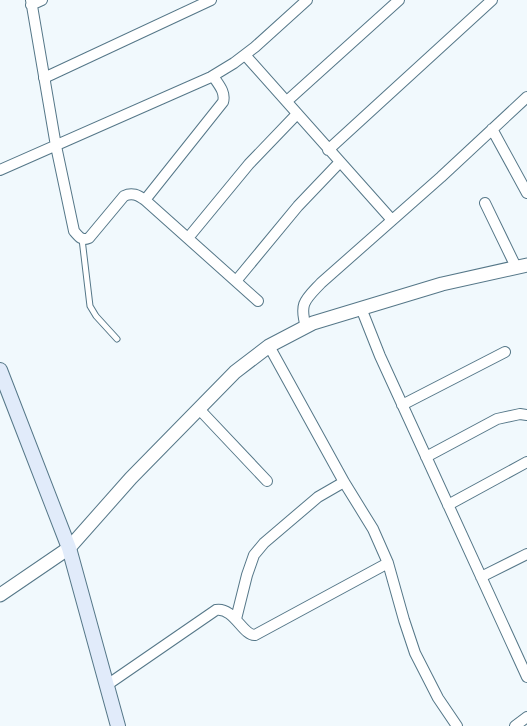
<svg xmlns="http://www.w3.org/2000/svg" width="527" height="726" viewBox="0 0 527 726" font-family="Jost,sans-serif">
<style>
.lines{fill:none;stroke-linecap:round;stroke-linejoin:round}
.service-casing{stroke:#578;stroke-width:7}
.minor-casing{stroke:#578;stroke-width:12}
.tertiary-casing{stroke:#578;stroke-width:15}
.secondary-casing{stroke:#578;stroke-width:16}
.service{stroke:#fff;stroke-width:5}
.minor{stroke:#fff;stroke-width:10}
.tertiary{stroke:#fff;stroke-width:13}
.secondary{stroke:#e1ebfa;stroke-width:14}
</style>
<rect width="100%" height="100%" fill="#f1f9fd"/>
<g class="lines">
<defs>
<path id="service" d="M82,239L90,306L96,316L117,339"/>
<path id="minor" d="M31,0L56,146L74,231C79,237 82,241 89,238L124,196C132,192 138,195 145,200L258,301
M31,5L42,0
M245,55L392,220
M44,78L211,0
M287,101L399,0
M492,129L527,193
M328,150L492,0
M0,170L211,77L234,63L255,47L307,0
M145,200L223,102C226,92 218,84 213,76
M485,203L516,267
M188,238L249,164L297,114
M236,281L298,206L340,162
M361,308L380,356L527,677
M306,327C299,303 305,300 321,283L441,177L527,97
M269,346L344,482L373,529L388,563L404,620L415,653L438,698L457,726
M402,405L505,352
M199,409L267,481
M426,457L497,419L520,414L527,415
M448,505L527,462
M481,577L527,554
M236,619L247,575L254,555L264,543L318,497L344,482
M107,685L216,610C234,607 243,636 255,635L388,563
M515,726L527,717"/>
<path id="tertiary" d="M0,595L69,548L131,478L235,372L269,346L313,323L442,284L527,265"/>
<path id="secondary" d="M0,370L69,548L118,726"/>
</defs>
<use href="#service" class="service-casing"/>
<use href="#minor" class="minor-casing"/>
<use href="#tertiary" class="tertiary-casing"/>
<use href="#secondary" class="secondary-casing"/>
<use href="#service" class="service"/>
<use href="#minor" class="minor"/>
<use href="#tertiary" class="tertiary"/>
<use href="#secondary" class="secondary"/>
</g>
</svg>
